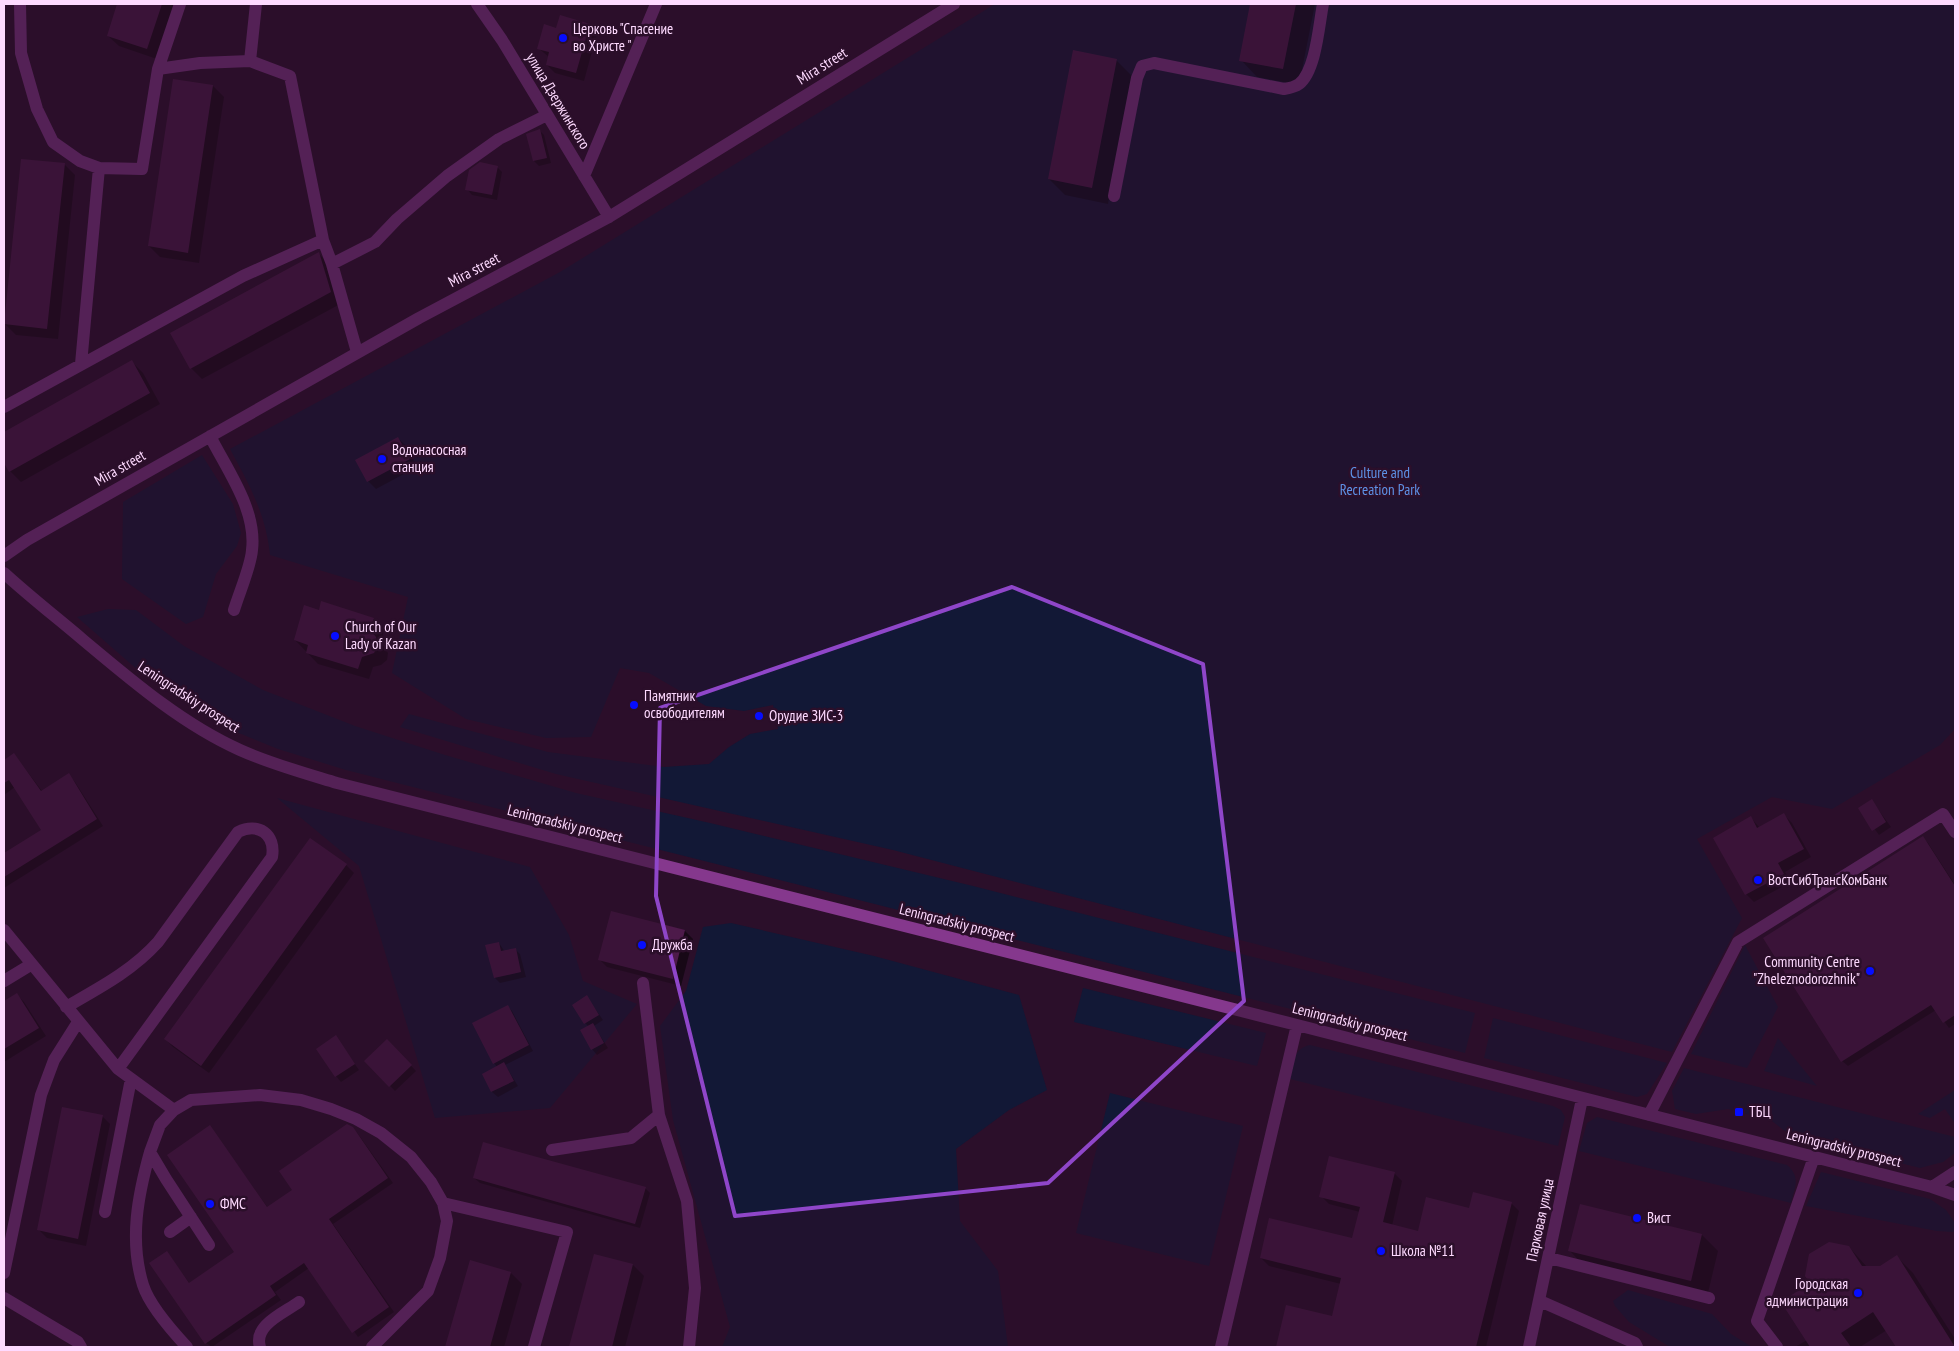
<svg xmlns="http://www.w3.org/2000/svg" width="1959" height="1351" viewBox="0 0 1959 1351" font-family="'PT Sans Narrow',sans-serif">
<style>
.green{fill:#121836}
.shadow{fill:#0007}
.building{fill:#4d1a4a}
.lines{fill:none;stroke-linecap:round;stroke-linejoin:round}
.minor{stroke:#85388d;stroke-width:12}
.marked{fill:none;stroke:#8f46c9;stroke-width:4;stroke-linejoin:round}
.poi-dot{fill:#060dff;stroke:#2b0f2a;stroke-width:2}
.labels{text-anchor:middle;stroke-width:5;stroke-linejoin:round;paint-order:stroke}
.poi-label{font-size:15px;fill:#fedaff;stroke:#2b0f2a;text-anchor:start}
.street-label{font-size:15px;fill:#fedaff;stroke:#2b0f2a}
.park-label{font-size:15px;fill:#5e92e7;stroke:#2b0f2a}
</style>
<rect width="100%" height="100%" fill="#2b0f2a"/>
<path class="green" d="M995,4H1955V729L1940,745L1832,809L1772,797L1697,839L1742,918L1672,1052L893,850L556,774L400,727L409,714L548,752L664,767L709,764L729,747L750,734L778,729L773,705L744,711L706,706L649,673L620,668L591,737L546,738L466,719L392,673L408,597L270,555C266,514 249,484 230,449L560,272Z
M202,455L233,504L241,533L237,546L216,574L203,617L186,624L122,579L123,502Z
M108,609L136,610L184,646L263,690L355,726L445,755L576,793L710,823L973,886L1475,1013L1465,1053L613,838L346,770L278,749L219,725L147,678L77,617Z
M277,798L530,867L569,935L583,981L637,1004L550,1108L435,1118L359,866Z
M731,923L874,956L1019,995L1047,1090L1009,1110L956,1149L960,1221L998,1271L1008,1347H722L730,1327L673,1120L660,1026L686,991L703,927Z
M1745,945L1778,1007L1747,1068L1691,1054Z
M1083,988L1266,1033L1257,1066L1074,1022Z
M1493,1018L1667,1063L1647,1094L1637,1097L1484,1058Z
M1778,1038L1817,1086L1764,1071Z
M1310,1045L1553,1106L1561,1110L1565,1117L1558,1146L1290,1079C1294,1063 1292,1049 1310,1045Z
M1684,1068L1955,1137V1153L1943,1162L1920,1168L1790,1135L1772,1121L1728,1109L1696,1114L1675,1109L1672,1091Z
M1955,1090L1954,1122L1945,1109L1930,1118L1918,1114Z
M1110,1093L1243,1126L1209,1266L1076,1233Z
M1597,1117L1787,1165C1801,1177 1795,1187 1791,1203L1579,1151L1587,1123Z
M1821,1172L1930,1199L1946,1210L1955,1223V1230L1953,1232L1937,1231L1806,1206Z
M1628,1290L1712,1314L1731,1334L1752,1347H1670L1629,1322L1615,1306L1613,1301Z"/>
<path class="shadow" d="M119,4H176L157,59L119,46L108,36Z
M1252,4H1315L1299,85L1257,77L1241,60Z
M589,25L597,33L584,81L555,73L547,65L549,57L538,48L557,29Z
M1116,60L1132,76L1108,204L1065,195L1049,179Z
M213,86L224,97L199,263L160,257L149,246Z
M539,130L544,135L551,163L539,166L534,161Z
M64,164L75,175L58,339L16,335L5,324Z
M497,167L502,172L497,200L472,195L467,189Z
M319,254L329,264L342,303L202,379L191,368Z
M132,362L143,373L160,404L21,482L10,471L4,460V433Z
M398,438L406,446L417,467L376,489L368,481Z
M320,611L373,619L384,630L381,642L388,653L387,660L381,665L373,667L369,679L318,664L295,640Z
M14,754L42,791L68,775L75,782L103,826L4,888V853L5,854L42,831L15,787L4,795V761Z
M1872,801L1891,827L1879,835L1859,808Z
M1784,815L1792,823L1811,857L1785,872L1791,882L1754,902L1746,894L1751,818L1760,828Z
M1923,838L1928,843L1955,885V1024L1949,1028L1936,1010L1848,1066L1842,1061Z
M346,865L354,873L209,1073L173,1047L165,1039Z
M612,912L685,931L693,939L681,986L607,967L599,959Z
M499,943L505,952L515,949L520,954L526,977L500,983L495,978L487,946Z
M16,994L24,1002L46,1036L4,1062V1002Z
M587,997L603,1020L594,1026L608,1048L597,1055L592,1049L582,1031L589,1027L585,1023Z
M507,1006L512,1011L533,1051L505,1065L518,1086L498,1097L492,1092L483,1074L497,1067L494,1063Z
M336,1037L359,1070L341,1082L336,1076Z
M387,1040L416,1071L395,1091L366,1061Z
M102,1116L110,1124L86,1246L47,1238L39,1230Z
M210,1127L268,1208L294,1190L353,1128L358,1134L393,1183L333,1224L394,1312L358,1337L309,1268L275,1292L281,1300L212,1347L206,1343L167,1253L190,1284L236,1253Z
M1394,1173L1402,1181L1392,1226L1419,1232L1470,1209L1511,1203L1519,1211L1486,1347H1277L1287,1307L1332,1318L1341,1284L1269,1266L1261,1258L1353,1240L1360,1212L1329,1204L1321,1196Z
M474,1178L645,1188L650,1193L640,1228L480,1183Z
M1702,1235L1718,1251L1707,1297L1585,1267L1569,1250Z
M1849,1247L1867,1267L1880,1268L1897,1257L1913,1273L1955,1339V1347H1898L1887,1330L1860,1347H1795L1807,1340L1811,1284Z
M595,1256L633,1265L644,1276L625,1347H571Z
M471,1262L511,1273L522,1284L504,1347H447Z"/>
<path class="building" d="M117,4H162L147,49L107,36Z
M1250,4H1296L1283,69L1239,61Z
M560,15L590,24L576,73L546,65L549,52L537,49L544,24L556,28Z
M1073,50L1117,59L1092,188L1048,179Z
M173,79L213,85L188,253L148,246Z
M540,129L547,158L533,161L526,134Z
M21,159L65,163L47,329L4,324Z
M480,162L498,166L492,195L465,190L469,170Z
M319,252L331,292L190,369L170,333Z
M132,360L150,393L9,472L4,463V432Z
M398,437L410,459L367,482L355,460Z
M321,601L374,618L370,630L376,637L378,646L374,653L362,657L358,669L306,653L308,645L294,640L304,605L319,610Z
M14,753L41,791L69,773L97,819L4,877V853L41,830L9,780L4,783V760Z
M1872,799L1886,822L1872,831L1858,808Z
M1784,813L1804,849L1778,863L1784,874L1745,895L1713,838L1751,816L1757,828Z
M1923,836L1955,886V1015L1943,1023L1931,1005L1841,1062L1763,938Z
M310,838L347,864L201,1066L164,1039Z
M611,911L685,930L673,979L598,960Z
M499,942L501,951L516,948L521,972L494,978L485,945Z
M17,993L39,1028L4,1049V1001Z
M587,995L599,1015L584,1024L572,1005Z
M508,1005L529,1045L493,1064L472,1023Z
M593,1023L604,1043L591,1050L580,1030Z
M336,1035L355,1064L335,1077L316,1049Z
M387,1039L412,1065L389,1087L364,1061Z
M504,1062L514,1081L491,1092L482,1074Z
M62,1107L103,1115L78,1239L37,1230Z
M347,1124L353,1127L388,1178L329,1219L389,1307L352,1333L304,1263L270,1286L276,1295L205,1344L149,1263L167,1251L189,1283L234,1252L167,1155L210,1125L267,1207L292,1190L279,1171Z
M483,1142L646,1187L635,1224L473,1178Z
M1329,1156L1395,1172L1383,1222L1418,1231L1426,1197L1469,1208L1473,1192L1512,1202L1476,1347H1276L1286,1305L1332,1316L1341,1278L1260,1258L1269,1218L1352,1238L1360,1207L1319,1197Z
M1580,1204L1702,1234L1691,1281L1568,1251Z
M1829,1242L1849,1246L1862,1266H1880L1897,1255L1955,1347H1896L1873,1312L1841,1333L1851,1347H1810L1781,1302L1810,1283L1805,1276L1809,1254Z
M594,1254L633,1264L612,1347H569Z
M470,1260L511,1272L490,1347H445Z"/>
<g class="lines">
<path class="minor" d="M20,4L21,53L37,109L53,142L80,161L99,168L142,169L158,69L200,63L250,61L290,76L323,240
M477,4L502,40L609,217
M250,61L256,4
M158,69L180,4
M584,176L656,4
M1114,196L1137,78L1142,66L1154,63L1284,89C1290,88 1295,87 1299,84C1316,71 1319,24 1323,4
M357,352L332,264L375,242L397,219L447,176L499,139L547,115
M81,364L99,168
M4,407L243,276L323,240L332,264
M210,436C227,470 257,510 252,550C251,566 239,593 234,610
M4,556L27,540L419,318L609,217L954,4
M4,573C29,596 56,617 82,639C131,680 182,724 240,750C271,764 304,773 337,783L1297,1025L1932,1187L1955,1195
M4,930L118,1069L174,1110
M4,981L32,964
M66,1007C99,988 132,971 158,942L238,832C258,822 276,834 272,857L118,1069
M659,1115L687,1201L695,1288L689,1347
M1649,1115L1738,942L1943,814L1955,832
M552,1150L631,1138L659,1115L643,983
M150,1152C138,1195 129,1240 143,1285C149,1304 173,1332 187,1347
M1932,1187L1955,1172
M443,1203L567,1232L534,1347
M105,1212L131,1079
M170,1232L191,1217
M209,1245L166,1179L150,1152L160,1125L174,1110L191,1100L260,1095L301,1100L331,1109L356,1119L381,1133L411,1157L431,1182L443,1203L447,1221L440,1258L428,1291L372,1347
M1549,1258L1709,1298
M4,1273L41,1095L54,1060L78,1022
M4,1298L78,1342L81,1347
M1540,1301L1635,1343L1637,1347
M260,1347C253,1325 284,1313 299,1302
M1221,1347L1297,1025
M1529,1347L1582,1099
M1777,1347L1757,1321L1814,1157"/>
</g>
<path d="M0 0H1959V1351H0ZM1012,587L1203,664L1244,1001L1048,1183L735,1216L656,896L660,708Z" fill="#2b0f2a" fill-opacity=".55" fill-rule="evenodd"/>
<path class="marked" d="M1012,587L1203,664L1244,1001L1048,1183L735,1216L656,896L660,708Z"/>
<g class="poi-dot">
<circle cx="563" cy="38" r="5"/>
<circle cx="382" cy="459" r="5"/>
<circle cx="335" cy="636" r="5"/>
<circle cx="634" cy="705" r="5"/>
<circle cx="759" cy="716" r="5"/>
<circle cx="1758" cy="880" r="5"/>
<circle cx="642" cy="945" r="5"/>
<circle cx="1870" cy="971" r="5"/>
<rect x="1734" y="1107" width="10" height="10" rx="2.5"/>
<circle cx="210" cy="1204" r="5"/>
<circle cx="1637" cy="1218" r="5"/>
<circle cx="1381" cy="1251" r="5"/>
<circle cx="1858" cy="1293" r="5"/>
</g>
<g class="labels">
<g class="poi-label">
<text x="573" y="34">Церковь "Спасение<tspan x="573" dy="17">во Христе "</tspan></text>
<text x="392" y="455">Водонасосная<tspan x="392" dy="17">станция</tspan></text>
<text x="345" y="632">Church of Our<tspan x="345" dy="17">Lady of Kazan</tspan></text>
<text x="644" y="701">Памятник<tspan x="644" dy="17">освободителям</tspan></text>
<text x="769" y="721">Орудие ЗИС-3</text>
<text x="1768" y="885">ВостСибТрансКомБанк</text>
<text x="652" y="950">Дружба</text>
<text x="1860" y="967" text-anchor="end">Сommunity Сentre<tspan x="1860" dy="17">"Zheleznodorozhnik"</tspan></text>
<text x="1749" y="1117">ТБЦ</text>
<text x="220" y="1209">ФМС</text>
<text x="1647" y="1223">Вист</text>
<text x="1391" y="1256">Школа №11</text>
<text x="1848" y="1289" text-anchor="end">Городская<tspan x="1848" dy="17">администрация</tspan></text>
</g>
<g class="street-label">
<text transform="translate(822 66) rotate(-32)" y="5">Mira street</text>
<text transform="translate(558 101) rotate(59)" y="5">улица Дзержинского</text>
<text transform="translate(474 270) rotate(-28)" y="5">Mira street</text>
<text transform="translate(120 468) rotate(-30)" y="5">Mira street</text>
<text transform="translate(189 697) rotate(33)" y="5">Leningradskiy prospect</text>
<text transform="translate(565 824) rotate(14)" y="5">Leningradskiy prospect</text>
<text transform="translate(957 923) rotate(14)" y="5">Leningradskiy prospect</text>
<text transform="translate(1350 1022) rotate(14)" y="5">Leningradskiy prospect</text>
<text transform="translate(1844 1148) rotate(14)" y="5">Leningradskiy prospect</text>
<text transform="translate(1540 1220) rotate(-78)" y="5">Парковая улица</text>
</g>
<g class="park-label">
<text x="1380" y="478">Culture and<tspan x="1380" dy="17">Recreation Park</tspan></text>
</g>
</g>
<rect width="1959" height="1351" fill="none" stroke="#fedaff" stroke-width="10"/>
</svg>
